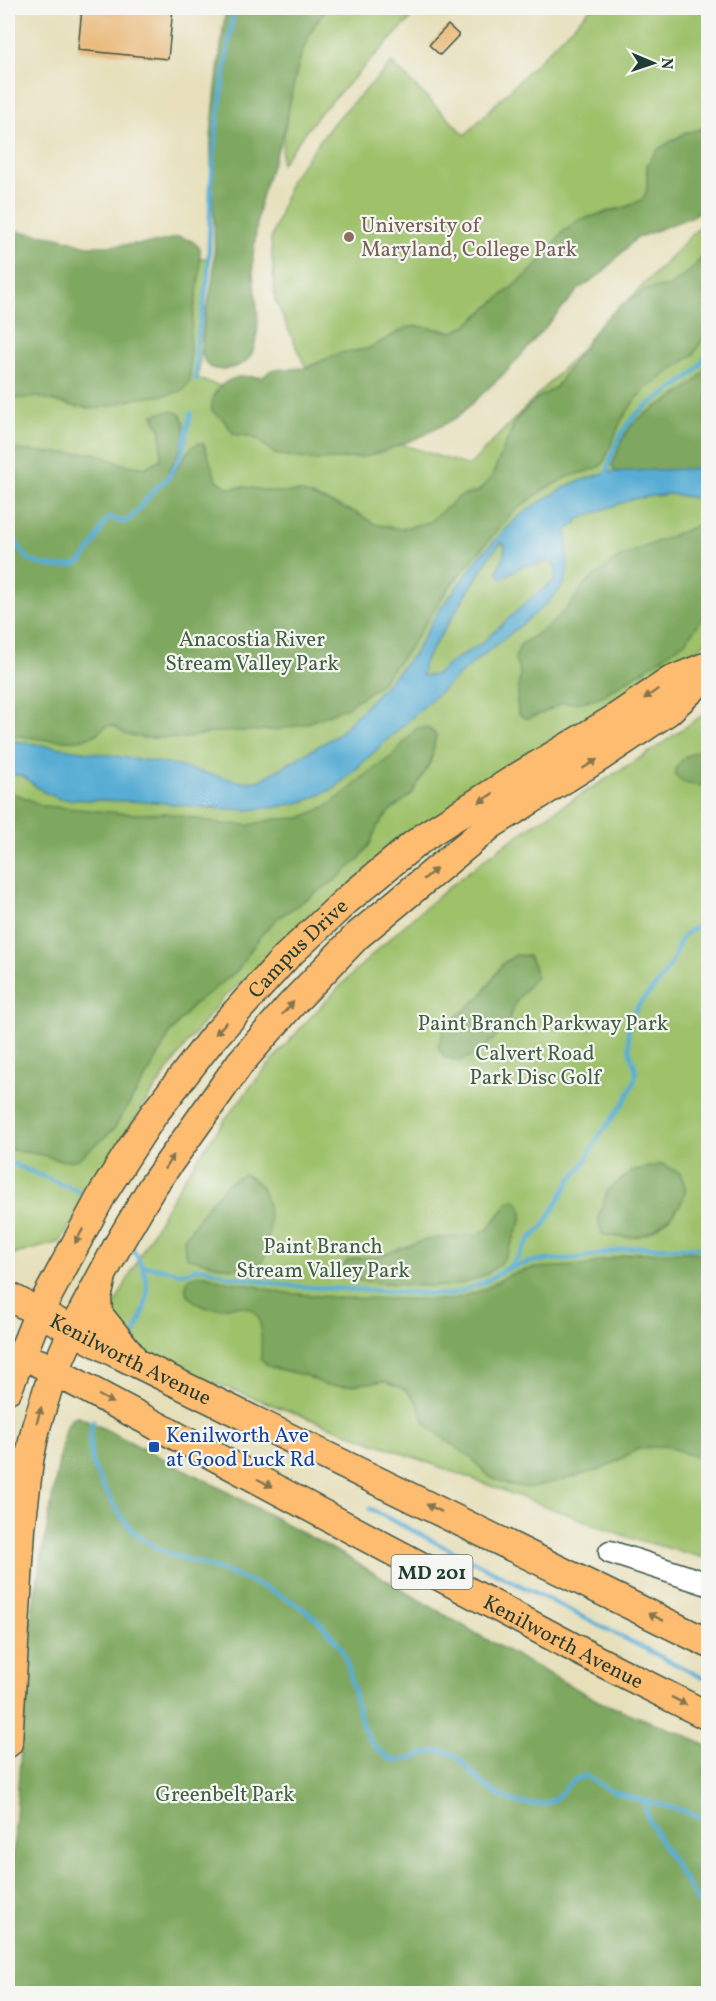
<svg xmlns="http://www.w3.org/2000/svg" width="716" height="2001" viewBox="0 0 716 2001" font-family="Vollkorn,serif">
<style>
.green{fill:#9ec16b;stroke:#5e7f50;stroke-width:1.5}
.forest{fill:#7ea75f;stroke:#4e724a;stroke-width:1.5}
.water{fill:#58add4;stroke:#3c7584;stroke-width:1.5;fill-rule:evenodd}
.lines{fill:none;stroke-linecap:round;stroke-linejoin:round}
.stream{stroke:#58add4;stroke-width:4.5}
.building{fill:#e9ba7c}
.minor-casing{stroke:#3d5548;stroke-width:25}
.major-casing{stroke:#3d5548;stroke-width:31}
.minor{stroke:#fff;stroke-width:22}
.major{stroke:#febc70;stroke-width:28}
.oneway{fill:#83764f}
.education-dot{fill:#8d6e63;stroke:#f6f6f2;stroke-width:2}
.transit-dot{fill:#1a4fb4;stroke:#f6f6f2;stroke-width:2}
.labels{text-anchor:middle;stroke-width:4.5;stroke-linejoin:round;paint-order:stroke}
.shield{fill:#f6f6f2;stroke:#60746d;stroke-width:1.5}
.shield-label{font-size:20px;font-weight:bold;fill:#1f3d34}
.education-label{font-size:21px;fill:#785e54;stroke:#f6f6f2;text-anchor:start}
.park-label{font-size:21px;fill:#3f5e42;stroke:#f6f6f2}
.street-label{font-size:21px;fill:#1f3d34;stroke:#f6f6f2}
.transit-label{font-size:21px;fill:#164399;stroke:#f6f6f2;text-anchor:start}
</style>
<rect width="100%" height="100%" fill="#f6f6f2"/>
<filter id="ink" filterUnits="userSpaceOnUse"><feTurbulence type="fractalNoise" baseFrequency=".0167" numOctaves="2"/><feDisplacementMap in="SourceGraphic" scale="12" xChannelSelector="R" yChannelSelector="G"/><feConvolveMatrix kernelMatrix="1 2 1 2 8 2 1 2 1" color-interpolation-filters="sRGB"/></filter>
<filter id="wash" filterUnits="userSpaceOnUse"><feTurbulence type="fractalNoise" baseFrequency=".008" numOctaves="4" result="noise"/><feDisplacementMap in="SourceGraphic" scale="24" xChannelSelector="R" yChannelSelector="G"/><feGaussianBlur stdDeviation="1.35" result="paint"/><feColorMatrix in="noise" values="0 0 0 0 0 0 0 0 0 0 0 0 0 0 0 0 0 1.4 0 .05"/><feComposite in="paint" operator="in"/></filter>
<g filter="url(#wash)">
<rect width="100%" height="100%" fill="#e6dfba"/>
<path class="green" d="M328,8H421L320,113L281,164C282,142 286,124 290,103C292,94 293,84 295,75C299,53 312,23 328,8Z
M591,8H708V127L683,134L647,165V191L642,200L626,207L608,211L563,232L548,253L529,273L467,325L455,332L418,326L406,328L368,349L340,353L306,368L275,299L271,240L291,179L335,121L392,63L465,135Z
M708,218V641L283,950L223,998L188,1042L142,1107L60,1242L8,1256V306L191,257L210,259L198,379L469,466Z
M704,714L708,715V1559L631,1538L117,1347L105,1325C131,1271 159,1216 192,1166C272,1049 369,948 481,862C535,821 594,787 651,751C669,739 686,726 704,714Z"/>
<path class="forest" d="M226,8H328C296,40 294,92 283,134C276,157 265,180 260,203C257,218 256,234 254,248C248,280 264,311 255,343C254,348 251,356 248,359C238,369 211,376 204,360C197,346 209,300 212,284C220,228 206,171 213,116C217,80 221,44 226,8Z
M708,127V199L699,212L691,217L636,238L601,274L579,289L507,371L456,418L422,436L384,451L364,457L339,459L312,460L275,454L258,440L248,436L234,434L222,418L212,411C210,394 222,380 239,377C246,375 255,378 263,377L271,370L306,368L340,353L368,349L406,328L418,326L454,332L467,325L529,273L548,253L563,232L579,220L626,207L642,200L647,191V165L657,150L683,134Z
M8,230L58,237L87,246H106L155,243L179,237L192,241L200,248V273L190,336V379L184,390L168,395L139,398L96,409L74,406L37,397L8,399Z
M708,254V330L694,354L646,389L634,401L621,421L603,464L595,469L570,476L546,488L512,513L450,586L407,651L378,686L347,707L305,724L276,730L216,732L186,738H144L125,734L116,727L109,725L103,728L95,735L79,740H48L8,734V449L53,453H96L122,464L145,468L161,459V431L153,415C158,414 166,410 172,411C191,414 184,441 179,453C175,461 169,466 168,475L173,474L189,450L198,443L204,444L216,479L228,488L244,487L274,492H301L357,513L375,524L401,529L429,522L459,497L479,491L492,476L516,420L535,400L556,387L598,326L622,304L645,290L669,286L690,271L704,255Z
M708,364V473L617,474L612,466C618,450 623,433 636,421C659,401 694,394 708,364Z
M698,525L708,527V611L685,642L644,670L600,697L582,702L562,703L543,713L526,719L518,713L517,701L520,672L515,659L520,645L550,625L571,604L585,584L618,558Z
M417,728H428L436,735L431,761L412,794L390,811L377,827L370,844L359,859L337,879L278,918L261,935L237,971L193,1005L171,1032L152,1067L113,1130L77,1160L63,1161L38,1154L16,1151L8,1148V794L19,795L43,806L132,814L166,813L223,824L250,825L275,819L301,818L329,805L350,789L363,777L392,756Z
M708,747V786C696,785 682,786 675,775C676,758 694,752 708,747Z
M516,955L528,956L534,965L536,976L517,1000L508,1021L497,1036L478,1053L460,1061L444,1057L438,1046L445,1027L481,996L503,963Z
M662,1164L680,1173C682,1179 686,1185 685,1191C684,1208 656,1232 640,1236C628,1239 614,1237 602,1234L598,1217L608,1190L632,1171Z
M244,1174C250,1177 259,1182 262,1188C273,1210 270,1240 263,1262C239,1276 213,1263 188,1258L185,1252L184,1239L208,1205L228,1183Z
M515,1200C525,1208 523,1218 518,1229C512,1241 509,1256 498,1265C461,1299 406,1283 361,1281L350,1278L344,1271V1265L347,1261L357,1258L376,1257L428,1239L478,1235L488,1229L509,1202Z
M691,1252L708,1254V1461L665,1446L638,1449L603,1469L530,1488L510,1485L490,1477L469,1456L443,1438L425,1423L417,1402L406,1390L385,1381L344,1386L325,1385L307,1376L270,1367L261,1360C261,1349 264,1318 254,1311C239,1300 219,1312 204,1307C200,1306 196,1302 192,1299C184,1293 185,1288 188,1279L198,1275H206L220,1280L259,1287L276,1292L340,1298L451,1300L483,1290L509,1275L534,1268L582,1266L634,1253Z
M79,1416L209,1482L347,1557L482,1637L600,1702L685,1735L708,1747V1993L8,1994V1925L30,1622L65,1428L72,1418Z"/>
<path class="water" d="M708,468V500L669,494L632,499L581,518L567,531C565,546 571,566 565,581C557,601 496,644 477,660C428,700 383,745 335,788L306,801L278,807L248,810L208,808L156,802L60,799L42,791L23,776L8,774V740L169,764L242,782L259,781L336,736L356,716L414,654L436,615L481,555L517,518L540,502L571,484L607,472ZM501,543L505,545L504,556L497,572L502,578L523,566L537,565L548,561L555,564L556,571L555,580L529,600L481,644L454,660L435,675L422,676L424,662L492,553Z"/>
<g class="lines">
<path class="stream" d="M196,380V347L208,278L211,186L217,124L234,8
M606,477C610,453 623,424 643,409C668,389 695,382 708,351
M8,531L27,558L36,563L59,567L74,565L82,561L93,546L106,520L111,517L118,521L125,522L132,517L155,489L168,478L182,454L191,413
M8,1162L81,1192
M132,1248C154,1281 150,1300 134,1336
M143,1266L170,1270L178,1273L188,1272L197,1268L208,1269L228,1276L292,1286L450,1295L483,1283L506,1269L534,1261L580,1258L635,1247L708,1248
M507,1269L519,1256L530,1239L543,1227L571,1179L582,1167L599,1136L625,1101L635,1080L636,1070L630,1052L628,1034L631,1018L640,1003L659,982L671,964L681,939L690,930L708,923
M93,1421C86,1450 91,1464 105,1490C116,1508 126,1527 144,1540C167,1556 193,1560 219,1570C249,1580 280,1592 305,1610C319,1620 337,1639 344,1654C358,1688 352,1734 387,1757C406,1769 426,1746 447,1752C458,1755 461,1761 468,1768C486,1791 512,1807 542,1804C562,1803 564,1779 586,1776C618,1799 641,1799 678,1809C688,1812 698,1817 708,1821
M370,1509L703,1678
M644,1801L647,1816L660,1841L708,1918"/>
</g>
<g id="blocks">
<path class="building" d="M82,8H173L168,59L78,50Z
M448,25L459,35L440,55L429,45Z"/>
</g>
</g>
<g filter="url(#ink)">
<use href="#blocks" fill-opacity="0" stroke="#3d5548" stroke-width="1.5"/>
<g class="lines">
<defs>
<path id="minor" d="M610,1552L708,1584"/>
<g id="major">
<path d="M101,1281L97,1298L98,1314L131,1355"/>
<path id="s1" d="M8,1296L118,1354L708,1643"/>
<path id="s2" d="M39,1363L597,1660L708,1716"/>
<path id="s3" d="M8,1389L39,1312L103,1193L127,1155L153,1115L211,1040L286,957L347,900L412,846L431,832L516,778L611,721L670,681L705,667"/>
<path d="M8,1743L21,1529L29,1461L36,1427L50,1382L73,1330L118,1245L152,1187L240,1063L290,1006L357,936L492,824L603,755L667,712L693,688L703,668"/>
</g>
</defs>
<use href="#minor" class="minor-casing"/>
<use href="#major" class="major-casing"/>
<use href="#minor" class="minor"/>
<use href="#major" class="major"/>
</g>
<defs><path id="oneway-solid" d="M-6-.8H1V-3.2L6.5 0L1 3.2V.8H-6Z" transform="scale(1.5)"/></defs>
<g class="oneway">
<use href="#oneway-solid" transform="translate(651 694) rotate(145)"/>
<use href="#oneway-solid" transform="translate(590 764) rotate(-32)"/>
<use href="#oneway-solid" transform="translate(486 798) rotate(146)"/>
<use href="#oneway-solid" transform="translate(430 874) rotate(-40)"/>
<use href="#oneway-solid" transform="translate(288 1008) rotate(-48)"/>
<use href="#oneway-solid" transform="translate(221 1028) rotate(132)"/>
<use href="#oneway-solid" transform="translate(169 1162) rotate(-56)"/>
<use href="#oneway-solid" transform="translate(79 1236) rotate(119)"/>
<use href="#oneway-solid" transform="translate(106 1399) rotate(28)"/>
<use href="#oneway-solid" transform="translate(39 1415) rotate(-74)"/>
<use href="#oneway-solid" transform="translate(265 1483) rotate(28)"/>
<use href="#oneway-solid" transform="translate(434 1508) rotate(-154)"/>
<use href="#oneway-solid" transform="translate(656 1617) rotate(-154)"/>
<use href="#oneway-solid" transform="translate(679 1701) rotate(27)"/>
</g>
</g>
<circle class="education-dot" cx="349" cy="237" r="6"/>
<rect class="transit-dot" x="148" y="1441" width="12" height="12" rx="3"/>
<g class="labels">
<rect class="shield" x="391.5" y="1555" width="81" height="34" rx="4.5"/>
<g class="shield-label">
<text x="432" y="1579">MD 201</text>
</g>
<g class="education-label">
<text x="361" y="232">University of<tspan x="361" dy="24">Maryland, College Park</tspan></text>
</g>
<g class="park-label">
<text x="252" y="646">Anacostia River<tspan x="252" dy="24">Stream Valley Park</tspan></text>
<text x="543" y="1030">Paint Branch Parkway Park</text>
<text x="535" y="1060">Calvert Road<tspan x="535" dy="24">Park Disc Golf</tspan></text>
<text x="323" y="1253">Paint Branch<tspan x="323" dy="24">Stream Valley Park</tspan></text>
<text x="225" y="1801">Greenbelt Park</text>
</g>
<g class="street-label">
<text dy="7" stroke="none"><textPath href="#s3" startOffset="532">Campus Drive</textPath></text>
<text dy="7" stroke="none"><textPath href="#s1" startOffset="138">Kenilworth Avenue</textPath></text>
<text dy="7" stroke="none"><textPath href="#s2" startOffset="594">Kenilworth Avenue</textPath></text>
</g>
<g class="transit-label">
<text x="166" y="1442">Kenilworth Ave<tspan x="166" dy="24">at Good Luck Rd</tspan></text>
</g>
</g>
<rect width="716" height="2001" fill="none" stroke="#f6f6f2" stroke-width="30"/>
<g transform="translate(653 63) rotate(92)" stroke="#f6f6f2" stroke-width="4.5" paint-order="stroke">
<path d="M0-4.5L10 22L0 15L-10 22Z" fill="#1f3d34"/>
<text y="-9" font-size="16" font-weight="bold" text-anchor="middle" fill="#1f3d34">N</text>
</g>
</svg>
